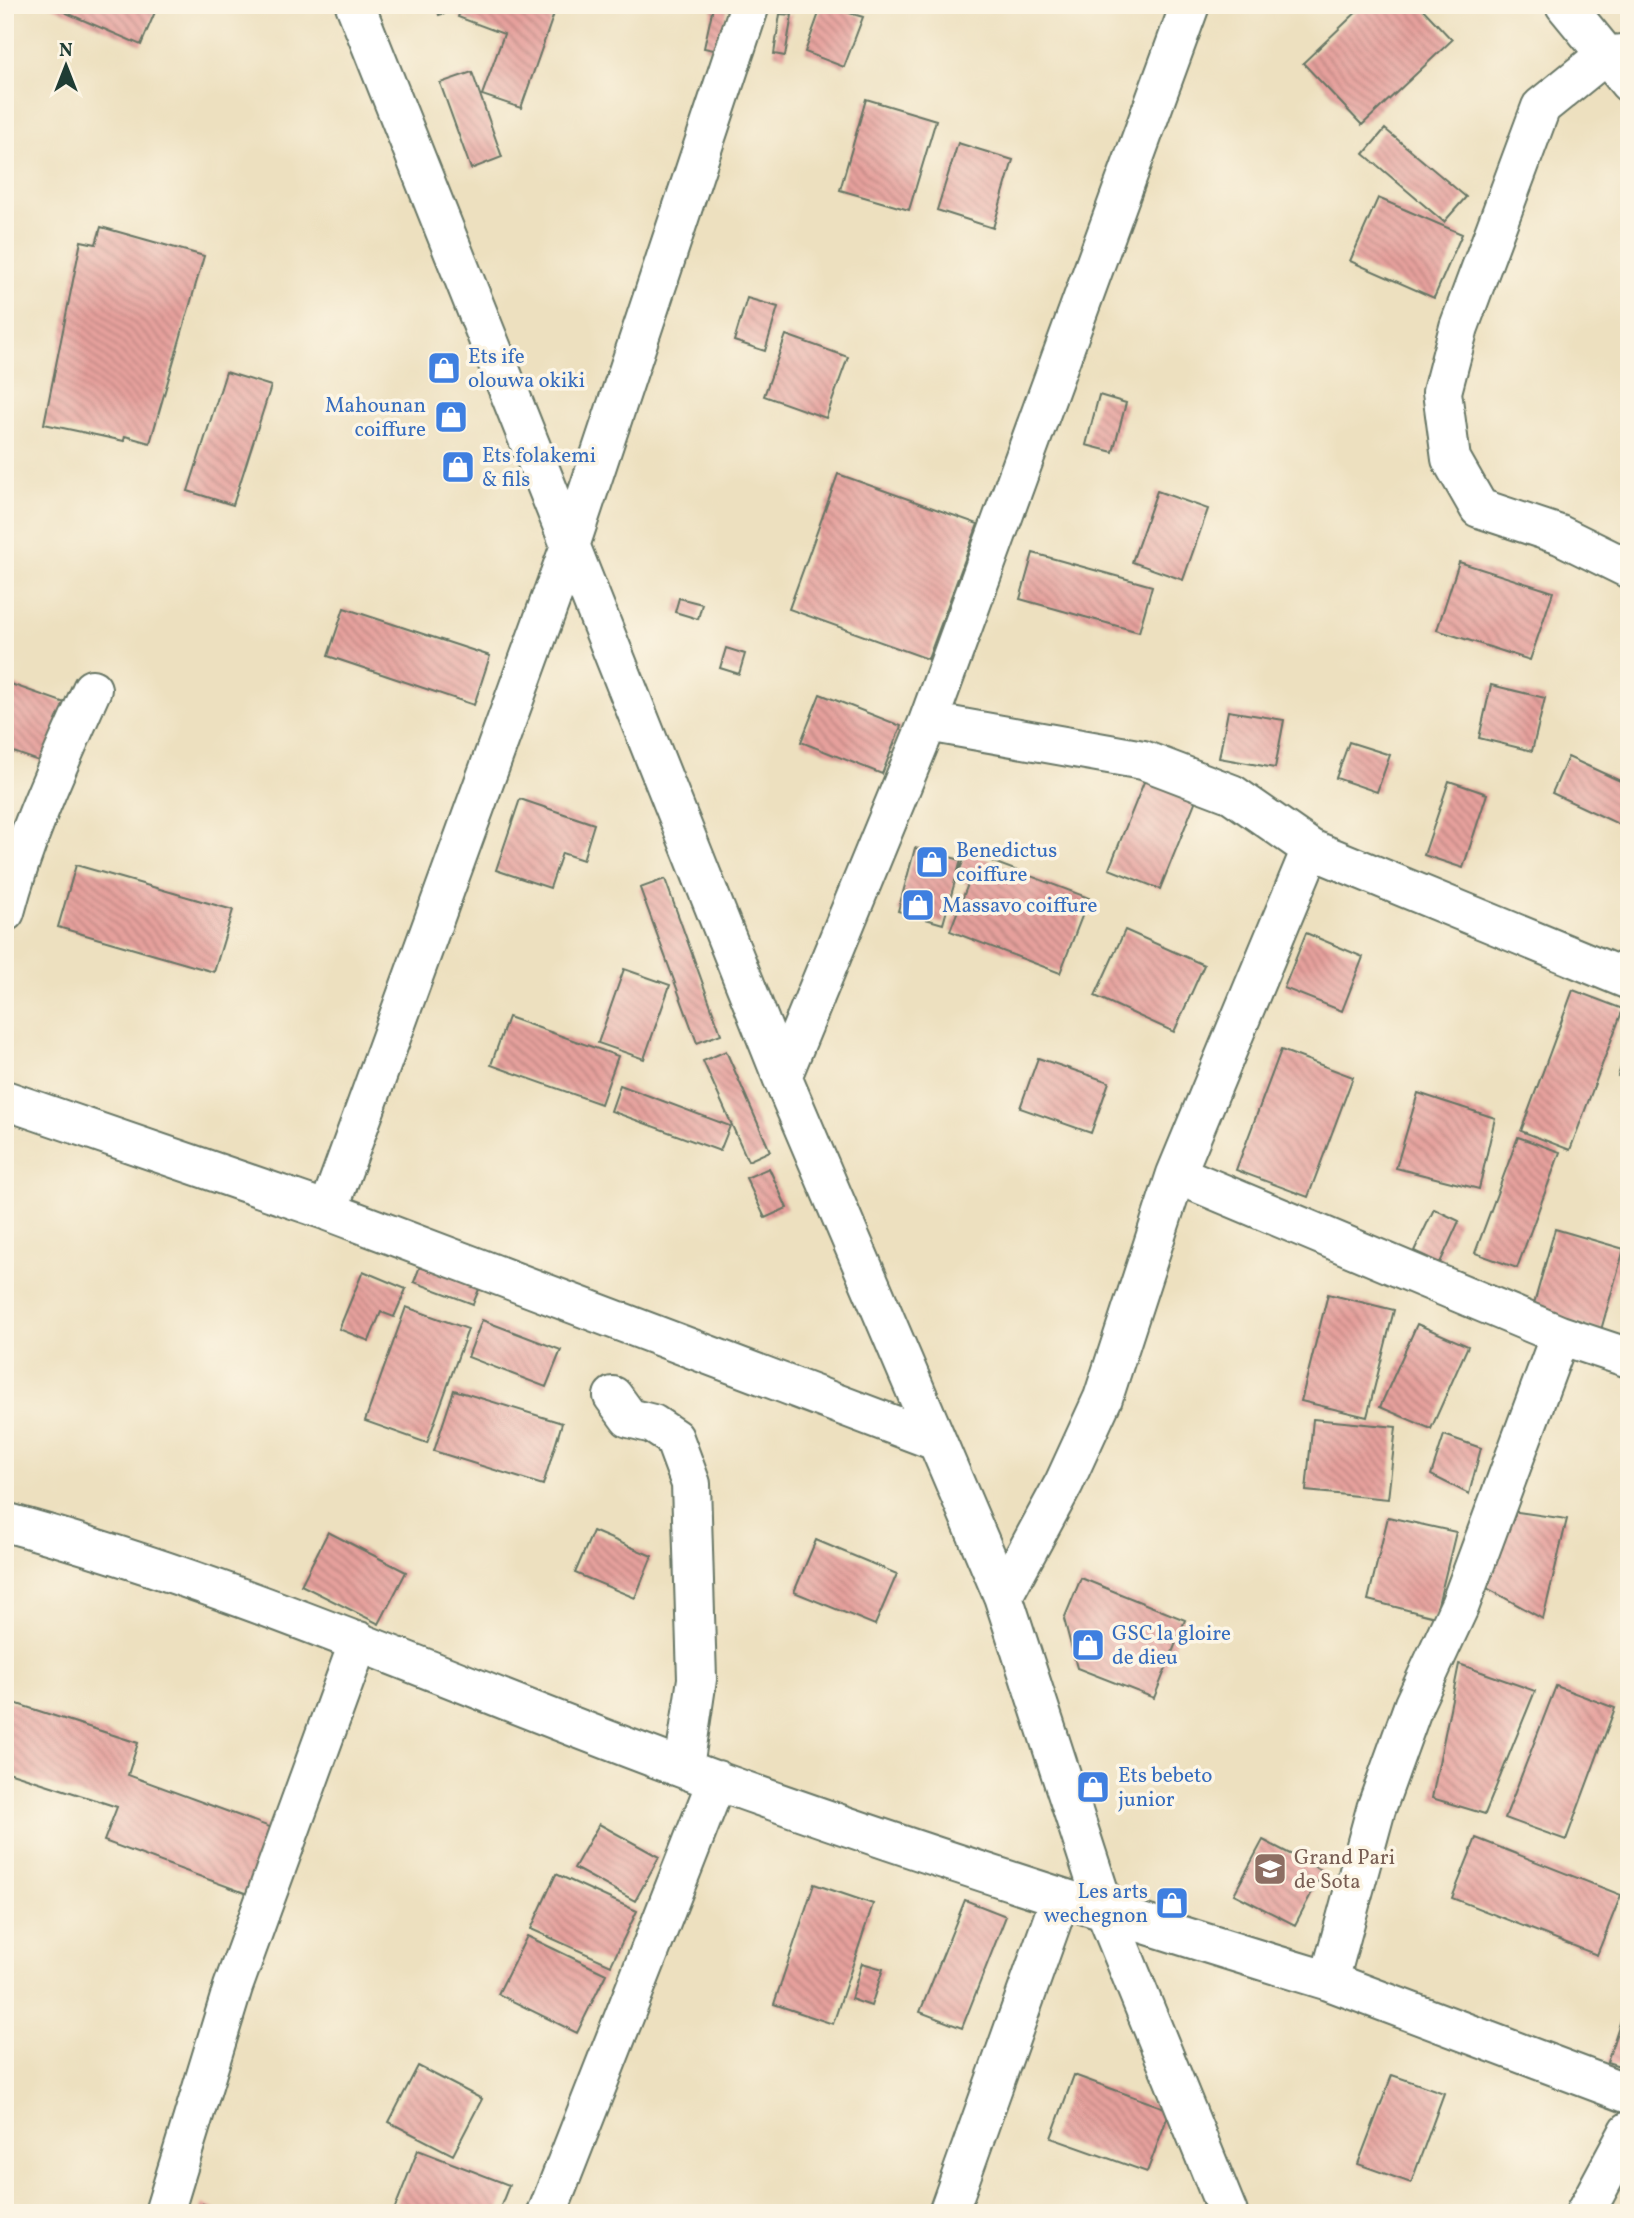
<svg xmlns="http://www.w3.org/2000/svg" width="1634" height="2218" viewBox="0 0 1634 2218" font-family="Vollkorn,serif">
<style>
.building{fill:url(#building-back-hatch)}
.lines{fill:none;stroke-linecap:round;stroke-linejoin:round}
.minor-casing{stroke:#677665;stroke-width:42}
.minor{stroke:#fff;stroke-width:38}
.labels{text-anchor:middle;stroke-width:7;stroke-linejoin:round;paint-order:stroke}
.shop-label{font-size:21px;fill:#366cbe;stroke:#fcf5e5;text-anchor:start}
.education-label{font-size:21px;fill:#785e54;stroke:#fcf5e5;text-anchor:start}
</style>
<defs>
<pattern id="building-back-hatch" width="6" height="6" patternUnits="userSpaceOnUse" patternTransform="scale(1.75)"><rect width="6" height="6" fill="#e6a09c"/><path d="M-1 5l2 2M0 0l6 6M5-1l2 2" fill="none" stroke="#ba8480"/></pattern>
</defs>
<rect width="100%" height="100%" fill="#fcf5e5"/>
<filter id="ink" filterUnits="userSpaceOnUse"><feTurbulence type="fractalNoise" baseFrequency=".0143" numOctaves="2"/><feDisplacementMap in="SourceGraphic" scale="14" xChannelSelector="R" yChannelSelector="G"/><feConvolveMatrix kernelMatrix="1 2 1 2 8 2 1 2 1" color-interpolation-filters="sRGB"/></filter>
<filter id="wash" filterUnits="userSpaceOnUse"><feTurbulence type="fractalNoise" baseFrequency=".00686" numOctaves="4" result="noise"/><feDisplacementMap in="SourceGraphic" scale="28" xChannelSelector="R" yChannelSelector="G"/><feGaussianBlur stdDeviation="1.57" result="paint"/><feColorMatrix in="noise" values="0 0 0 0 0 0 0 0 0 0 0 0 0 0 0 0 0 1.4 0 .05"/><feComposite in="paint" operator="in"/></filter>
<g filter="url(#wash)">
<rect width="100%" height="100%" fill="#ede0bf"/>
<g id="blocks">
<path class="building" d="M48,5H158L141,45Z
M436,5H459L460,8L439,15Z
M462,5H557L521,108L482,95L504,34L458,17Z
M822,5L863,17L844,67L805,52Z
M1364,5H1419L1452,40L1362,125L1303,63Z
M713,7L727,10L719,51L704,48Z
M780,14L792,15L785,56L774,54Z
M472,72L502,157L471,169L440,83Z
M866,99L936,120L909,210L840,190Z
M1385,129L1466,197L1444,222L1364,154Z
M958,143L1013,160L993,228L937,210Z
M1378,198L1462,234L1434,298L1350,261Z
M101,227L204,256L150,443L125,436L124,441L44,424L81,241L96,244Z
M747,298L778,307L765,351L734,341Z
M786,335L848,357L826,418L764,396Z
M226,372L271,386L233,505L188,491Z
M1099,395L1126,403L1113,452L1086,445Z
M838,474L978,524L928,659L789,609Z
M1157,491L1208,509L1183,580L1132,562Z
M1033,553L1152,586L1139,632L1020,599Z
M1459,562L1553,592L1530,660L1437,630Z
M679,598L702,604L698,619L675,612Z
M344,608L490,656L474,705L328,656Z
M726,648L745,654L739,674L720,668Z
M5,682L68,704L47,764L5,749Z
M1491,685L1545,698L1532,751L1479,738Z
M820,694L901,726L882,774L801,742Z
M1228,711L1284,720L1275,768L1219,758Z
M1349,742L1390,755L1377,792L1336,778Z
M1568,757L1629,785V829L1552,793Z
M1146,777L1197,797L1160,889L1109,869Z
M1449,781L1487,794L1463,868L1424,855Z
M520,799L594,824L583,860L562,853L550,888L496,870Z
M915,848L961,860L943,924L898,911Z
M967,852L1089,898L1060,973L950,931L968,884L956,879Z
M76,865L233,910L214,972L58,927Z
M665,879L721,1034L697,1043L640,888Z
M1125,930L1204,965L1174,1032L1095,996Z
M1306,933L1363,957L1342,1011L1284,988Z
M624,969L670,985L644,1059L598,1043Z
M1573,990L1623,1009L1570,1150L1521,1131Z
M508,1017L618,1056L601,1104L491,1065Z
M1629,1044V1080L1618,1076Z
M1281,1050L1353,1077L1308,1197L1236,1170Z
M726,1051L770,1151L748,1161L703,1061Z
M1038,1058L1109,1082L1091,1133L1020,1108Z
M620,1085L730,1126L720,1151L611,1111Z
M1418,1093L1495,1118L1479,1189L1396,1168Z
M1518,1137L1560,1152L1517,1268L1475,1253Z
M769,1168L787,1208L765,1218L746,1178Z
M1434,1209L1459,1221L1440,1263L1414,1251Z
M1555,1229L1624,1249L1601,1330L1532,1311Z
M422,1261L482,1282L473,1304L414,1282Z
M363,1271L406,1289L394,1317L381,1312L369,1341L339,1329Z
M1328,1294L1394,1310L1367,1417L1301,1401Z
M406,1307L468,1329L427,1443L365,1421Z
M482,1320L561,1350L546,1387L468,1357Z
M1417,1324L1468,1346L1431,1429L1380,1407Z
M454,1390L562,1423L543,1485L434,1451Z
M1313,1419L1396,1427L1388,1499L1306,1491Z
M1444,1435L1481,1448L1469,1494L1431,1475Z
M1503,1510L1567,1519L1543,1619L1487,1588Z
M1388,1517L1456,1532L1435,1617L1368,1600Z
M593,1531L652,1556L635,1598L575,1573Z
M328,1532L406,1572L379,1624L301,1585Z
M816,1540L897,1574L875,1625L794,1592Z
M1081,1578L1185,1620L1154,1698L1077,1668L1064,1619Z
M1459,1664L1535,1691L1485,1814L1432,1798Z
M1556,1686L1615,1708L1566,1840L1505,1818Z
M5,1700L138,1743L128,1775L278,1830L253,1896L104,1841L117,1807L5,1771Z
M599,1824L659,1857L635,1901L574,1868Z
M1476,1838L1621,1895L1597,1955L1452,1898Z
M1263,1840L1323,1871L1295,1925L1234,1894Z
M556,1874L637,1911L611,1965L531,1929Z
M814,1884L873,1904L833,2024L774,2004Z
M965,1900L1006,1916L962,2028L920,2012Z
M527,1936L606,1974L577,2033L498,1994Z
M862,1963L883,1969L871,2006L851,1999Z
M1623,2014L1629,2016V2069L1607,2062Z
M418,2066L482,2099L453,2155L389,2122Z
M1074,2075L1170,2110L1147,2172L1051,2138Z
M1392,2075L1444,2093L1411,2183L1358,2164Z
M418,2150L509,2185L498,2213H393Z
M203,2204L222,2213H200Z"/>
</g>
</g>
<g filter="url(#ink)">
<use href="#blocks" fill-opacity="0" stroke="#677665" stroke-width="2"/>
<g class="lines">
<defs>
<path id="minor" d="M355,5L782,1077L1003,1596L1106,1913L1228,2213
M1565,5L1629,83
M1629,53L1604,56L1541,107L1459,327L1442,392L1451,459L1479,508L1560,535L1629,569
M928,722L1143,760L1232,794L1311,849L1629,980
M5,912C25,835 60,761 92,689
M782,1077L928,722L1190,5
M5,1100L328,1211L936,1441
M1176,1174L1311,849
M328,1211L570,546L750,5
M1560,1335L1460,1605L1414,1704L1376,1809L1329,1981L1629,2094
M613,1396L629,1418L653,1424L674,1438L691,1484L697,1679L684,1767
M5,1522C250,1588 481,1696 720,1782C921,1854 1125,1919 1329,1981
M1003,1596L1064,1483L1103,1398L1176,1174L1560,1335L1629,1358
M164,2213L233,1987L359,1641
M547,2213L717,1780
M948,2213L1060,1899
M1585,2213L1629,2131"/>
</defs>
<use href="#minor" class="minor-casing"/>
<use href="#minor" class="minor"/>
</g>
</g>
<defs>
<symbol id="shop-square" viewBox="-11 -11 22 22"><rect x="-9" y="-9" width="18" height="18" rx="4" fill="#3f7fe0" stroke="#fcf5e5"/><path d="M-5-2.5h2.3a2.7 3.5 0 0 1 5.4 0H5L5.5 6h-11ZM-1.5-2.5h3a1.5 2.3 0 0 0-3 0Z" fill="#fff"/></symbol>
<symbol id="school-square" viewBox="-11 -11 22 22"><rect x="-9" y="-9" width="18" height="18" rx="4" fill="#8d6e63" stroke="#fcf5e5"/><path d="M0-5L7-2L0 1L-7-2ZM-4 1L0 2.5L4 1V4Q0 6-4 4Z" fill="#fff"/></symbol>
</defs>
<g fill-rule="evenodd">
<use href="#shop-square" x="425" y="349" width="38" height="38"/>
<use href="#shop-square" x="432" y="398" width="38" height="38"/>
<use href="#shop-square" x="439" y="448" width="38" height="38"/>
<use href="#shop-square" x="913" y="843" width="38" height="38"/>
<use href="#shop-square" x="899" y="886" width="38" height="38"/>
<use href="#shop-square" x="1069" y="1626" width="38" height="38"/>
<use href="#shop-square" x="1074" y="1768" width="38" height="38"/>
<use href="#school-square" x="1251" y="1850" width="38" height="38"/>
<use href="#shop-square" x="1153" y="1884" width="38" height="38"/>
</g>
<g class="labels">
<g class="shop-label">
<text x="468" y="363">Ets ife<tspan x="468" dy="24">olouwa okiki</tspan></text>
<text x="426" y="412" text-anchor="end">Mahounan<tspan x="426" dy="24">coiffure</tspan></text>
<text x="482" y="462">Ets folakemi<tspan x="482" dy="24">&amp; fils</tspan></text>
<text x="956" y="857">Benedictus<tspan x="956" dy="24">coiffure</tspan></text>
<text x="942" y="912">Massavo coiffure</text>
<text x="1112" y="1640">GSC la gloire<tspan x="1112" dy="24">de dieu</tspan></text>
<text x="1118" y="1782">Ets bebeto<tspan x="1118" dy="24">junior</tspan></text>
<text x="1148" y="1898" text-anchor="end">Les arts<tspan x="1148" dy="24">wechegnon</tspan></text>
</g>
<g class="education-label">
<text x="1294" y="1864">Grand Pari<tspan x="1294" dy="24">de Sota</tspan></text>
</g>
</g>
<rect width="1634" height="2218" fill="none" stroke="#fcf5e5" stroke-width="28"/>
<g transform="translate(66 66)" stroke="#fcf5e5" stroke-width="5" paint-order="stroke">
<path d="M0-5L12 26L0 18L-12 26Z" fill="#1f3d34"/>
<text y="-10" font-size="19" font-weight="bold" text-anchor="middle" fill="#1f3d34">N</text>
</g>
</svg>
